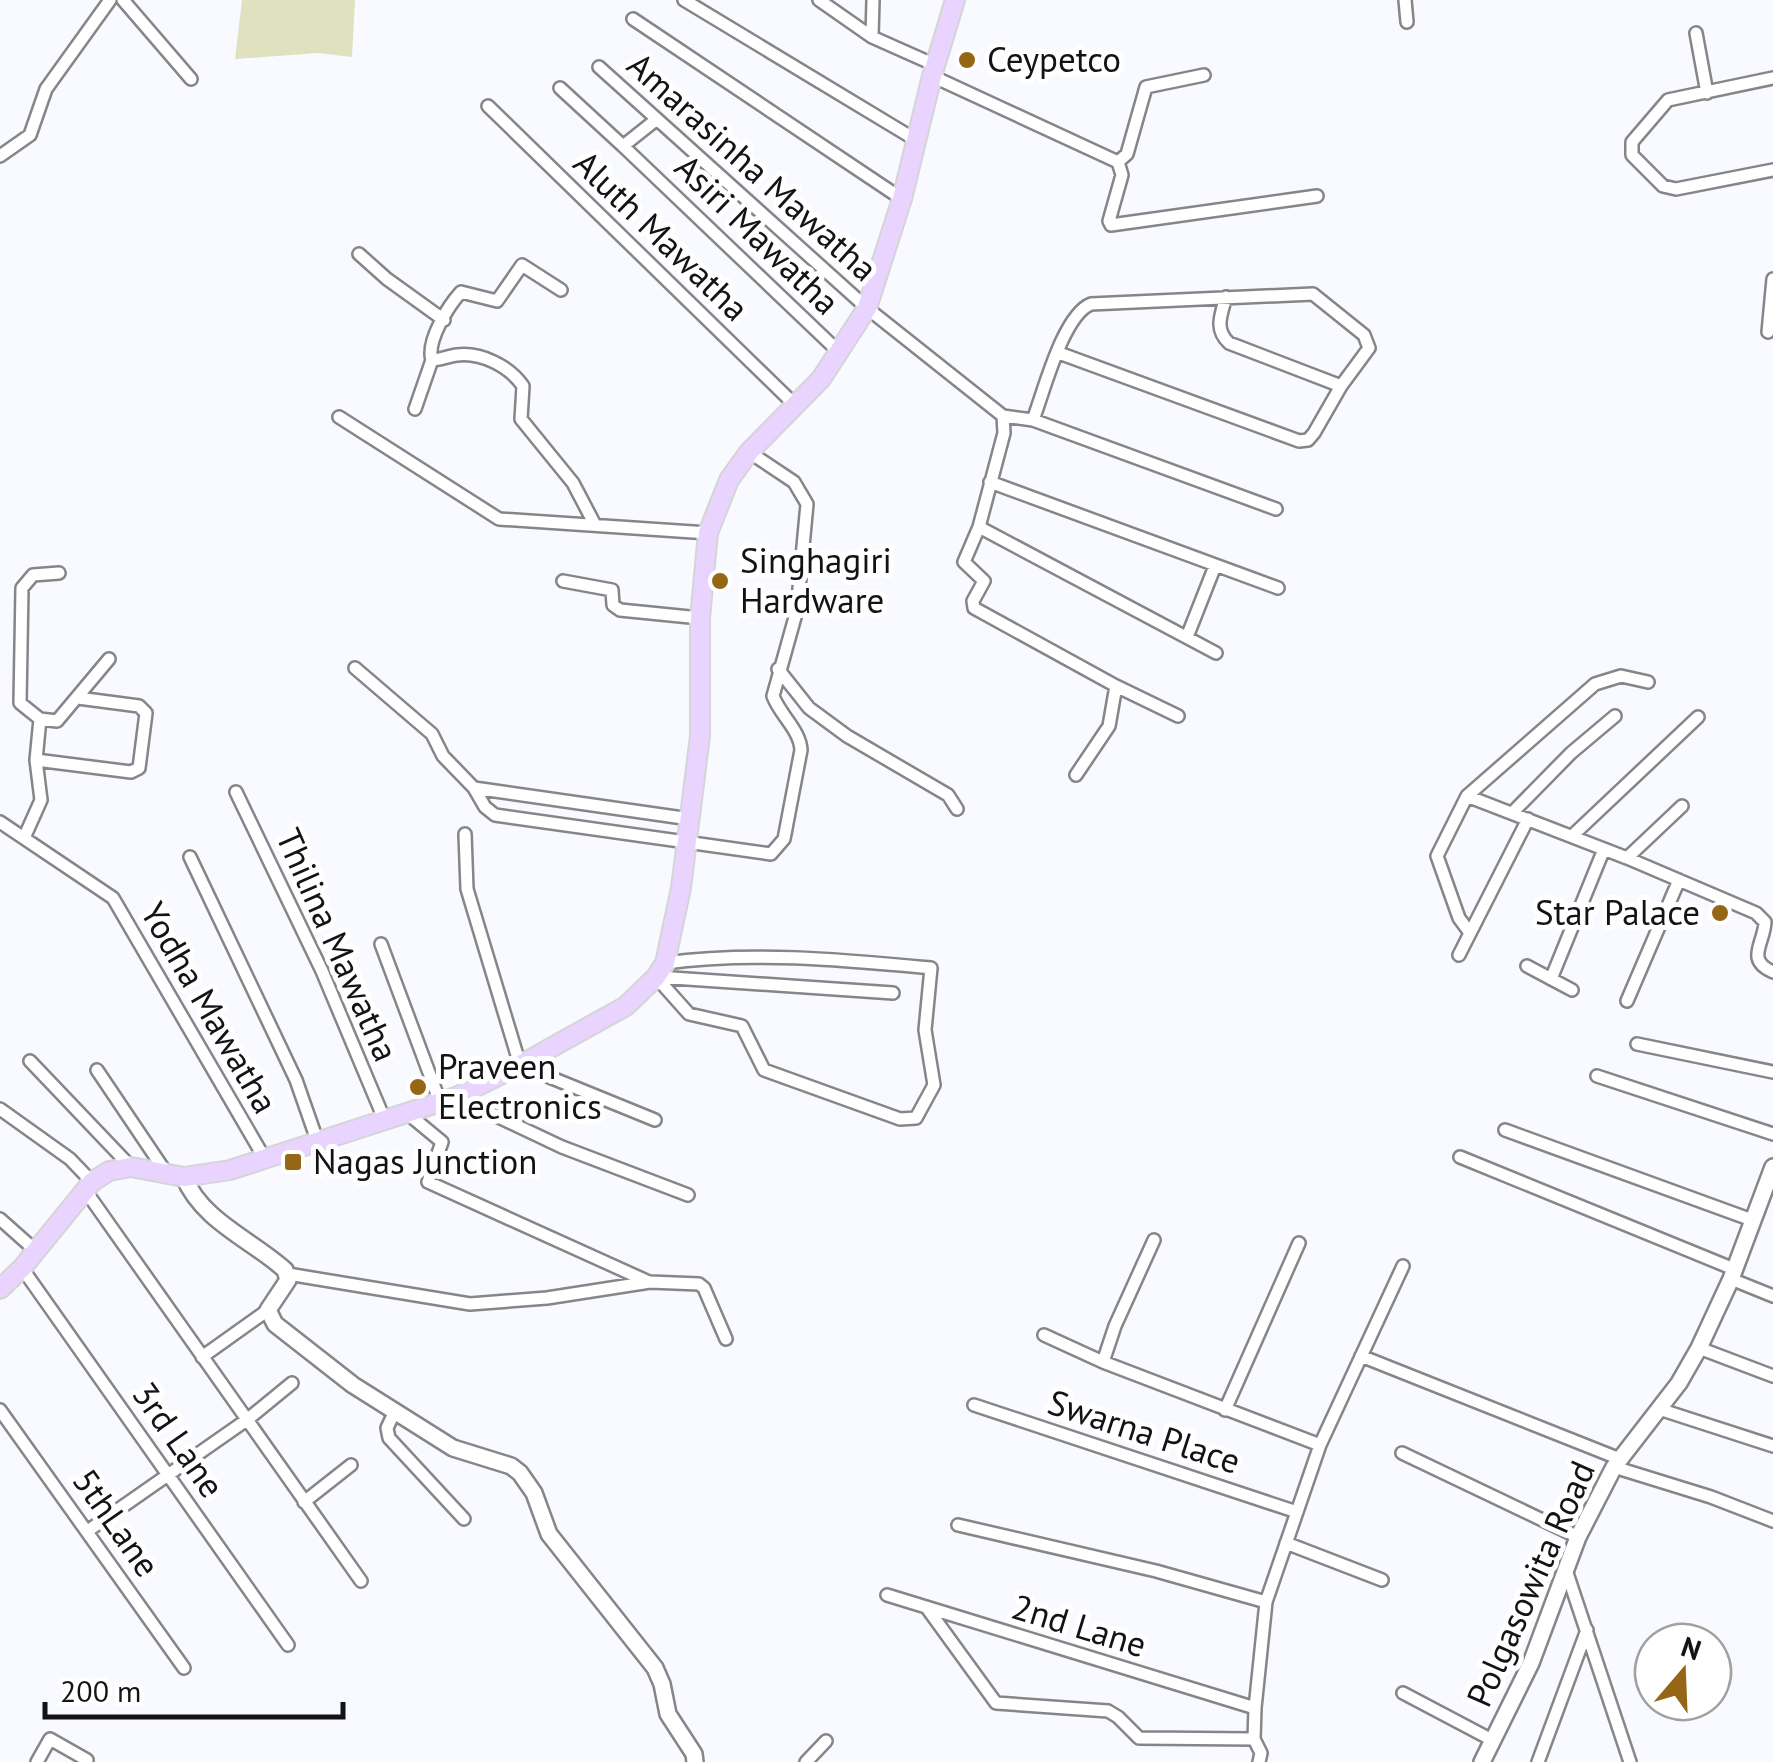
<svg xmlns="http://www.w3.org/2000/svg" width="1773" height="1762" viewBox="0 0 1773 1762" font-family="'PT Sans',sans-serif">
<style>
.green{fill:#dfe1bf}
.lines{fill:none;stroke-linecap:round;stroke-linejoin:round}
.street-casing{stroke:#85858a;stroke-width:16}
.secondary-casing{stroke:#85858a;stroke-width:20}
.primary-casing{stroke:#d5d5d5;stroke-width:22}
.street{stroke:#fff;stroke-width:11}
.secondary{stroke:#fff;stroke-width:15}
.primary{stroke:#e8d4fe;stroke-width:18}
.poi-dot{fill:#966617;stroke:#fff;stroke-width:4}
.labels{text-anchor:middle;stroke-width:10;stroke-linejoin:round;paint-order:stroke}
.poi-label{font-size:35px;fill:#131315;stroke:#fff;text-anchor:start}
.street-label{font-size:35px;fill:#131315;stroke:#fff}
</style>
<rect width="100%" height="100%" fill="#f9faff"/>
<path class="green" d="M242,0H355L352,57L318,53L235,59Z"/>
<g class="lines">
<defs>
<path id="street" d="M123,0L191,79
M684,0L916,140
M819,0L872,37L935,65
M1405,0L1407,22
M633,19L902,199
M1696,33L1707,93
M872,37L873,0
M599,67L867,308L1003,416L1004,433L979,527L964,562L984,581L973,601L974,608L1116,686L1178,716
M932,76L1118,162L1122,175L1109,221L1111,225L1317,196
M1773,78L1668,100L1632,142V155L1663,186L1676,189L1773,170
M560,88L623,146
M488,106L795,405
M657,119L623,146L840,353
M0,156L30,135L46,89L110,0
M1118,162L1127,154L1146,87L1204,75
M359,254L387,279L444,320
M1226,297C1221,315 1214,329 1229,343L1341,386
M1768,332L1773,279
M432,360C426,342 448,306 461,292L497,301L522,265L561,290
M415,409L432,360C440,360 448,356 457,355C481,352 509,366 523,386L521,419L573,483L594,523
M1003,416L1033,420L1276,509
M339,417L499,519L708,533
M1033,420C1044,391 1063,315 1091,304L1313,294L1364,335L1369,348L1341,386L1314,433L1308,440L1299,441L1059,353
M990,482L1278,588
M979,527L1216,653
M59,573L33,575L22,588L20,703L40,719L57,721L109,659
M563,581L612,590L613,605L620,610L700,618
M1187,637L1215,566
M355,668L432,734L443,756L474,788L485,807L495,815L771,854L784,839L801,750C800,730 780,715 773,696L797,610L807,504L794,482L749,452
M778,669L809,708L847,736L948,795L957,809
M36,760L131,772L139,768L146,713L139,706L78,698
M1076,775L1109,726L1116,686
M474,788L690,819
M236,792L322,971L385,1121
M1467,796L1627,858L1756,913L1765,922C1764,944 1745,960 1773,972
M1512,813L1571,753L1615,716
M0,822L113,898L265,1159
M465,834L467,889L520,1065L655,1120
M1572,836L1698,717
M24,838L41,800L36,760L40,719
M190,857L296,1080L317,1140
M1627,858L1682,806
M1470,933L1459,918L1437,856L1467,796L1595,684L1621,676L1648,682
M381,944L440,1102
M1459,955L1528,819
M1527,966L1572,990
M656,977L689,1014L742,1026L764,1070L900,1119L916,1118L934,1085L925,1030L931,968C844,960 752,951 665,963
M658,977L893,993
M1551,979L1604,849
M1627,1001L1679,880
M1637,1044L1773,1072
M30,1061L131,1167
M97,1070L167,1174
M1597,1076L1773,1134
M456,1097L562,1147L688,1195
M0,1109L70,1159L92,1182
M407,1113L442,1142L428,1182L649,1282
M1505,1130L1752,1220
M1460,1157L1734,1269
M85,1190L361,1581
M0,1219L36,1251
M1154,1240L1115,1326L1103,1362L1320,1445
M22,1268L288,1645
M288,1274L470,1304L547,1298L650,1282L699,1284L704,1288L726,1339
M1731,1279L1773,1296
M1044,1335L1103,1362
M1699,1348L1773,1376
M1361,1356L1620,1459
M202,1357L268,1310
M974,1405L1297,1512
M1659,1409L1773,1446
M0,1410L184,1668
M1225,1410L1299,1243
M395,1411L387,1428L389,1438L464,1519
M1402,1453L1578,1537
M1614,1467L1711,1497L1773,1521
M304,1502L351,1465
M958,1525L1156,1571L1266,1602
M89,1530L248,1419L292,1383
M1286,1543L1382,1580
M1566,1570L1630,1762
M887,1595L1255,1708
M927,1608L996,1703L1108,1711L1118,1717L1139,1738L1254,1739
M1403,1693L1494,1741
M37,1762L50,1739L87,1760
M806,1762L826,1741
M1259,1762L1261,1753L1254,1739L1255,1708L1266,1602L1320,1445L1403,1266
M1538,1762L1587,1630"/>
<path id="secondary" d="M184,1177C202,1221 252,1240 285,1270L288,1280L268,1310L275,1324L353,1385L453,1448L511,1466L520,1473L534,1493L549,1534L655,1668L662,1684L668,1714L694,1754L695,1762
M1482,1762L1531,1663L1578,1537L1614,1467L1679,1383L1699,1348L1731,1279L1773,1167"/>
<path id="primary" d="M0,1289L22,1268L92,1182L109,1171L131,1167L184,1177L230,1170L456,1097L520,1065L626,1006L656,977L665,963L681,888L700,736V618L708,533L729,480L749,452L821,379L867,308L902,199L932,76L955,0"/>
</defs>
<use href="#street" class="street-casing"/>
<use href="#secondary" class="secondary-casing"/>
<use href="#primary" class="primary-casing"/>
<use href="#street" class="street"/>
<use href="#secondary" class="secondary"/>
<use href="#primary" class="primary"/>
</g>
<g class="poi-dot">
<circle cx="967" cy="60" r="10"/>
<circle cx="720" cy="581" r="10"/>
<circle cx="1720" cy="913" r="10"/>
<circle cx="418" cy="1087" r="10"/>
<rect x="283" y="1152" width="20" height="20" rx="5"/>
</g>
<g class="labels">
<g class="poi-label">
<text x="987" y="72">Ceypetco</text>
<text x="740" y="573">Singhagiri<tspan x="740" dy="40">Hardware</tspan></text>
<text x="1700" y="925" text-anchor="end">Star Palace</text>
<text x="438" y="1079">Praveen<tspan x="438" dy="40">Electronics</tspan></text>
<text x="313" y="1174">Nagas Junction</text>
</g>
<g class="street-label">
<text transform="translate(752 167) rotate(42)" y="12">Amarasinha Mawatha</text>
<text transform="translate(757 235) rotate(44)" y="12">Asiri Mawatha</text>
<text transform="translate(661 236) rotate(44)" y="12">Aluth Mawatha</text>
<text transform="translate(337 945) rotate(66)" y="12">Thilina Mawatha</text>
<text transform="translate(209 1008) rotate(60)" y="12">Yodha Mawatha</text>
<text transform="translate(1144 1432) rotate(18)" y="12">Swarna Place</text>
<text transform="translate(178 1440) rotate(55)" y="12">3rd Lane</text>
<text transform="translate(116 1523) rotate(55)" y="12">5thLane</text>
<text transform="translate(1531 1584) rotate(-66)" y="12">Polgasowita Road</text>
<text transform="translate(1079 1626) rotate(17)" y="12">2nd Lane</text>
</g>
</g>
<g transform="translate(1683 1672) rotate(19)"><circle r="48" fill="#ffffff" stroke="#a1a1a1" stroke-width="2.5"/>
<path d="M0-8L18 38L0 25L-18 38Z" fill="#966617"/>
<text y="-15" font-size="28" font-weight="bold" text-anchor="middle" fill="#131315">N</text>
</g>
<path d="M45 1702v15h298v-15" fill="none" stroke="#131315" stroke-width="5"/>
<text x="60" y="1702" font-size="30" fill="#131315" stroke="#ffffff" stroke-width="8" paint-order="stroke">200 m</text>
</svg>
